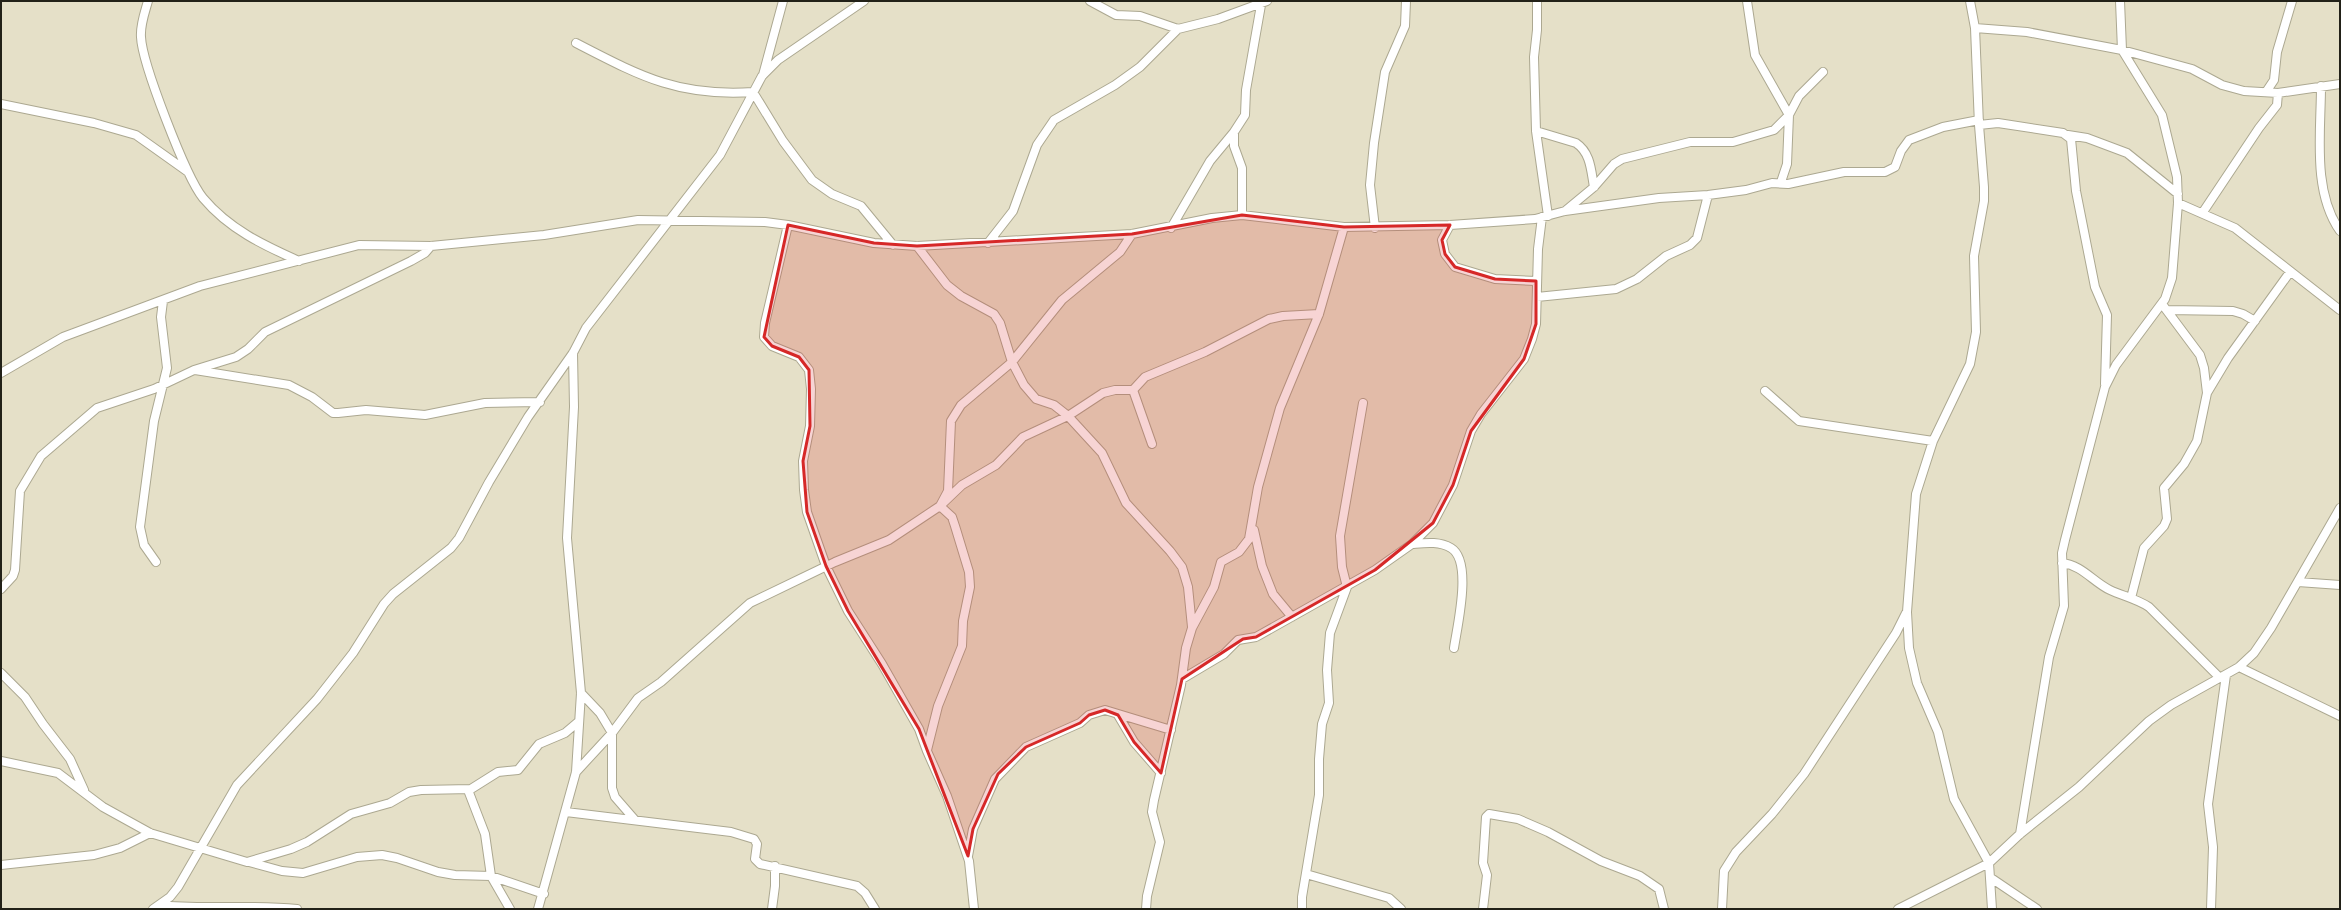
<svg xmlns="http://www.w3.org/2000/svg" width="2341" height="910" viewBox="0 0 2341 910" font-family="'Times New Roman',serif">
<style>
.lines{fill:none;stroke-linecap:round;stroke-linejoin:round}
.street-casing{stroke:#aca891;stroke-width:10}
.street{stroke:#fff;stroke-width:8}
.marked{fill:#d62828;fill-opacity:0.2;stroke:#d62828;stroke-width:3;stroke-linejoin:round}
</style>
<rect width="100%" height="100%" fill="#e5e0c8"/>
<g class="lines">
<defs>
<path id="street" d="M148,1C145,12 140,25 141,37C142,63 186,177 203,198C229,229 263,245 299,261
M1090,1L1116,15L1140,16L1178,29L1218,19L1267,1
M1537,1V30L1534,57L1536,131L1548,216
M1747,1L1755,55L1789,115L1787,164L1781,182
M1970,1L1975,28L1979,125L1984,187V201L1974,256L1976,332L1970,364L1933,441L1916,494L1907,612L1909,648L1917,683L1938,732L1954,799L1989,863L1992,909
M2120,1L2122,50L2192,69L2222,85L2244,91L2278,93L2340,84
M1975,28L2027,32L2122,50L2162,115L2177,177L2178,203L2172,278L2165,299L2116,365L2105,387L2065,540L2062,553L2064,606L2049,657L2020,834
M576,43C640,76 678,97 753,92L783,141L812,180L832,194L861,206L893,245
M763,75L783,1
M2321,86C2321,132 2312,191 2340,231
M2266,92L2274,80L2277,52L2292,1
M1,104L94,123L136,135L188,172
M1979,125L1998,123L2063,133L2071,139L2076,191L2095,287L2107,315L2105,384
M1536,131L1576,143C1591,153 1591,171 1594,187
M2068,135L2087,138L2127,153L2178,194
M2178,203L2235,228L2340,310
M1565,211L1594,187L1614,164L1622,159L1690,142H1733L1774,130L1789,115L1799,96L1823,72
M2203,212L2259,128L2277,105L2278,93
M1242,215V168L1234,146V132L1245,115L1246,90L1261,5
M788,225L765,323L764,337L772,346L799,357L809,370L811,389L810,426L803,461L804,490L807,512L826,566L848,611L882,664L919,729L927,751L947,796L969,861L974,909
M1450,225L1442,240L1445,254L1455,267L1495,279L1536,281
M1171,228L1210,161L1234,132
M1375,228L1370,185L1374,143L1385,72L1405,26L1406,1
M988,243L1013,211L1037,145L1054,120L1115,85L1140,67L1178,29
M917,246L947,285L961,296L994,314L1000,323L1012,362L1024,385L1036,399L1054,405L1068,416L1102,453L1126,503L1170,551L1182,567L1188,587L1192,627
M1537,297L1616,289L1637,279L1666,256L1690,245L1697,238L1708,195
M2162,304L2200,355L2204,368L2207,393
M2167,310L2233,311L2243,314L2255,321
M195,370L289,385L312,397L333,413H338L366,410L425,415L485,403L540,402
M1,373L63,337L200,286L359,245L431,246L544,235L638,220L765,222L788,225L874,243L917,246L1132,234L1212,218L1242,215L1344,227
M1133,390L1152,444
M1765,391L1799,421L1933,441
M1254,530L1262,566L1273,594L1292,617
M1412,544C1425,543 1439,541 1451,548C1473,561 1457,627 1454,648
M156,562L144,545L140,527L154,421L167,368L161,317L163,301
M2062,563C2082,565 2093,582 2110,590C2123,596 2137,599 2149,607L2220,678
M2298,582L2340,585
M1,589L13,576L15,570L20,491L41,456L97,408L154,389L194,370L236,357L248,349L265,332L411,261L425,253L431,246
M2131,598L2144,548L2164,526L2167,519L2164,488L2184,464L2197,441L2207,393L2228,358L2290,272
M2239,667L2340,716
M1,673L25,697L43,724L70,759L84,790
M1182,679L1224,654L1238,640L1256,637L1375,570L1412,544L1433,523L1453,485L1471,431L1481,414L1524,359L1532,339L1536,324L1538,249L1542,217
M581,693L600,713L612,733V788L615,797L635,820
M1118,715L1134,742L1161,773
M927,750L938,706L962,646L963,621L970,587L969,572L955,526L952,517L940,506L962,485L996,465L1023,437L1068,416L1103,393L1115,390H1133L1145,377L1205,352L1269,319L1283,316L1319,314
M1,761L58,773L103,807L150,833L247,862L291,849L307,842L351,814L390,803L409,792L421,790L471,789L498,772L518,770L539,744L565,733L578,722
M576,772L612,733L638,698L661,682L750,603L835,562L889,540L940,506L948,491L951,421L961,405L1012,362L1062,300L1120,252L1132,234
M468,790L485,834L491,876L510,909
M566,812L731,832L754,839L757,844L755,859L760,864L857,886L865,893L875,909
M968,856L973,829L995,779L1026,747L1080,723L1089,715L1105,710L1171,730
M249,862L282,871L303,873L357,857L382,855L397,858L438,872L455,875L491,876L544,894
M1,865L94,855L120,848L150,833
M1306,874L1389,898L1401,909
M1991,878L2037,909
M159,905C205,910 251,904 297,909
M153,909L170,897L178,887L237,785L317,699L353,653L384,604L393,594L451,548L459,538L489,482L528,417L573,353L586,328L720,155L762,76L778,60L864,1
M538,909L576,772L581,693L567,538L574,407L573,353
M772,909L775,886V866
M1146,909L1147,896L1160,842L1152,812L1154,800L1181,685L1186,648L1192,628L1214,587L1221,562L1239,552L1249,539L1258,487L1280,408L1319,314L1344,227L1450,225L1535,219L1565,211L1659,198L1708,195L1746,190L1772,183L1788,184L1844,172H1885L1895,167L1901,151L1909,140L1943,127L1979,120
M1302,909V897L1319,795V759L1322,724L1329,703L1327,670L1330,633L1347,587L1342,567L1340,536L1363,403
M1483,909L1487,875L1483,863L1486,817L1489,814L1518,819L1548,832L1601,861L1640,876L1659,889L1664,909
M1722,909L1724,871L1736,852L1772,814L1804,774L1896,633L1906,613
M1898,909L1989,863L2020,834L2079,787L2149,721L2171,705L2239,667L2254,653L2271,628L2340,508
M2211,909L2213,847L2208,804L2226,675"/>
</defs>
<use href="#street" class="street-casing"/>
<use href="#street" class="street"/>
</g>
<path class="marked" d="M1242,215L1344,227L1450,225L1442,240L1445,254L1455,267L1495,279L1536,281V324L1524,359L1471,431L1453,485L1433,523L1375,570L1256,637L1243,639L1182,679L1161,773L1134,742L1118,715L1105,710L1089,715L1080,723L1026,747L998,774L973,829L968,856L919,729L848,611L826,566L807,512L803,461L810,426L809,370L799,357L772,346L764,337L788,225L874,243L917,246L1132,234Z"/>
<rect width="2341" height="910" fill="none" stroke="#222118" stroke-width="4"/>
</svg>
